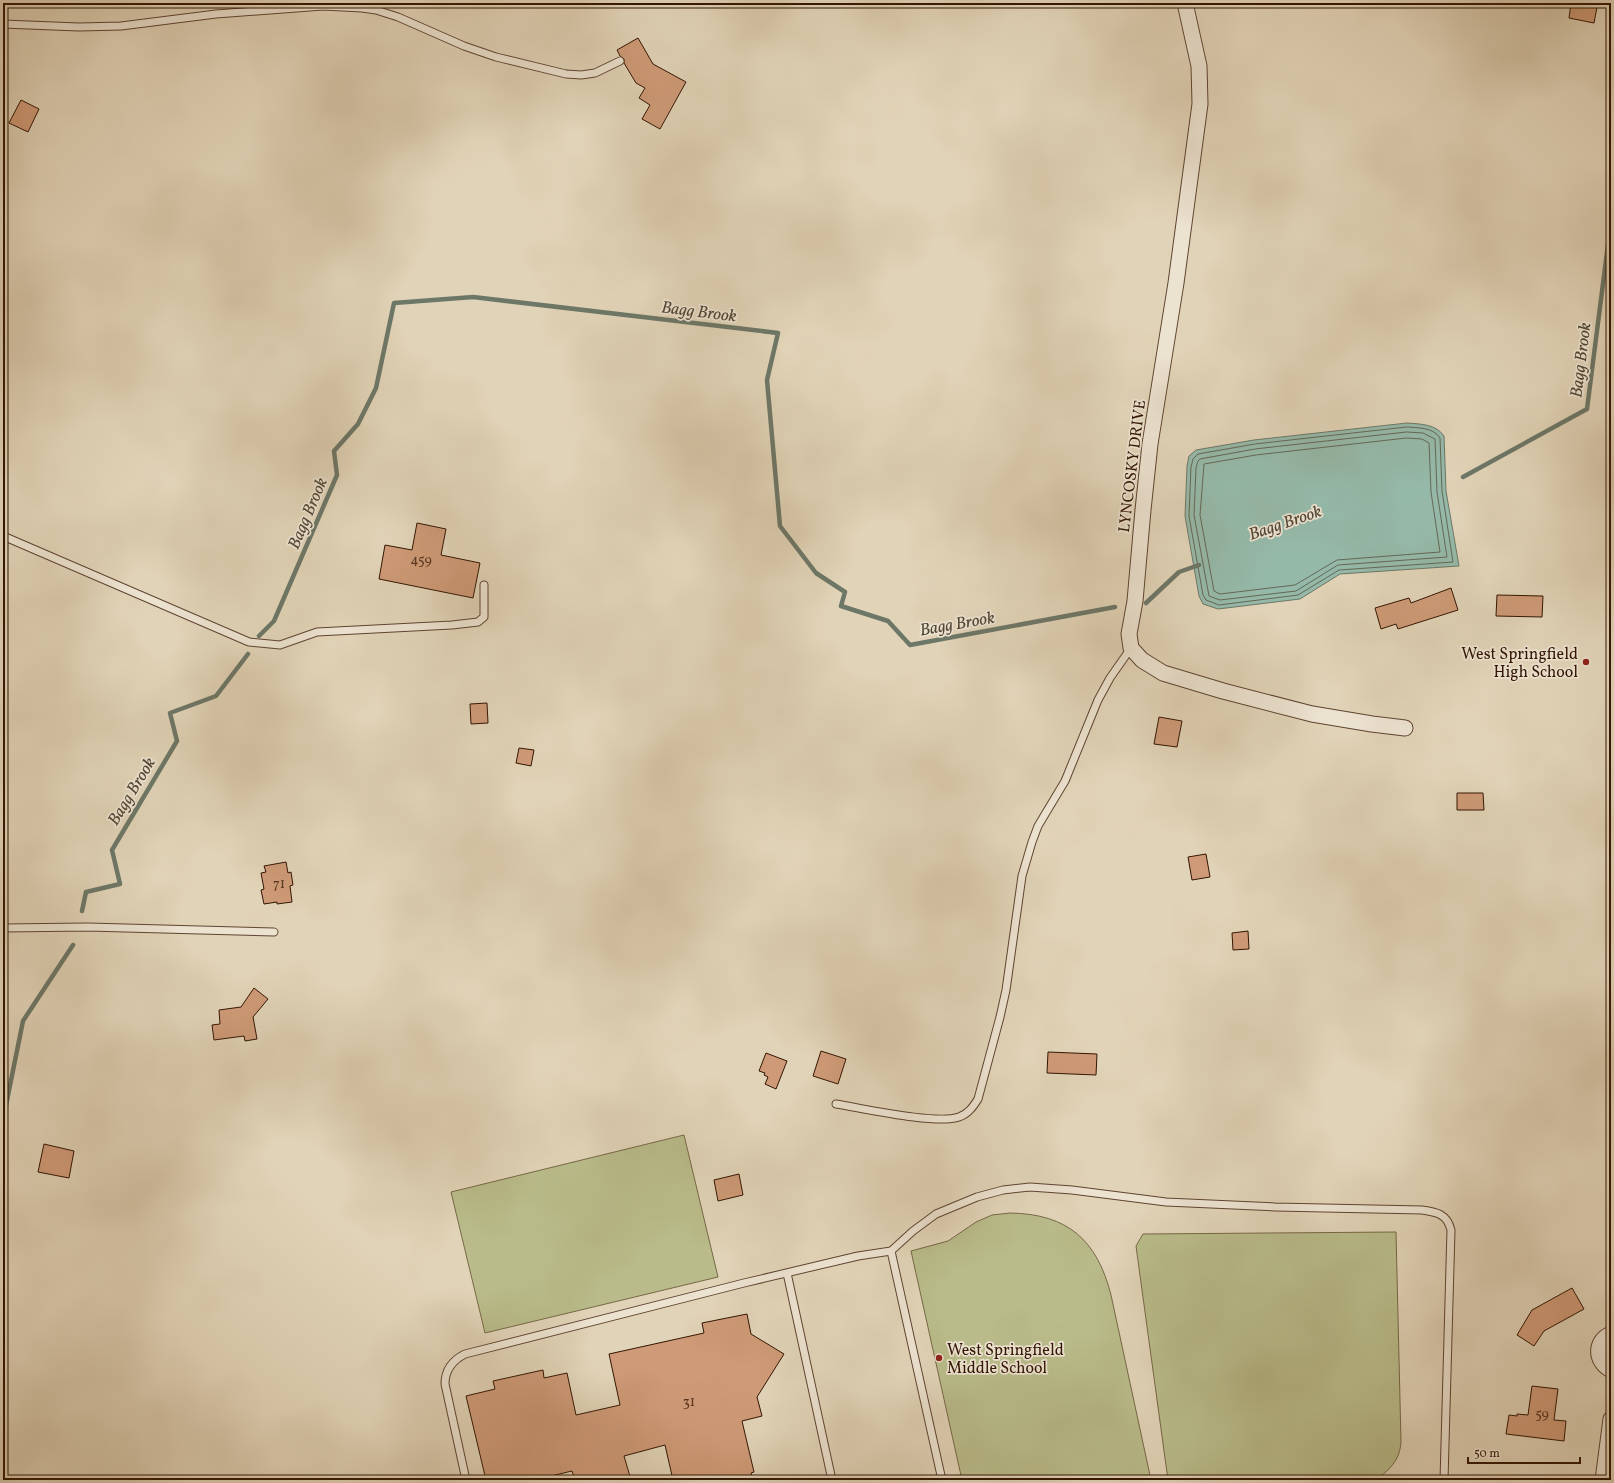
<svg xmlns="http://www.w3.org/2000/svg" width="1614" height="1483" viewBox="0 0 1614 1483" font-family="Vollkorn,serif">
<style>
.green{fill:#b9bb8a;stroke:#766846}
.water{fill:#95b9a9;stroke:#6d7767}
.lines{fill:none;stroke-linecap:round;stroke-linejoin:round}
.shore{stroke:#646756;stroke-width:1}
.stream{stroke:#6d7767;stroke-width:4.5}
.building{fill:#ce9a77;stroke:#321503}
.lane-casing{stroke:#5e4430;stroke-width:9}
.street-casing{stroke:#5e4430;stroke-width:17}
.lane{stroke:#ece2d0;stroke-width:7}
.street{stroke:#ece2d0;stroke-width:15}
.poi-dot{fill:#8f2418;stroke:#ece2d0;stroke-width:1.5}
.labels{text-anchor:middle;stroke-width:3.5;stroke-linejoin:round;paint-order:stroke}
.number-label{font-size:14px;fill:#593620}
.street-label{font-size:16px;fill:#321503;stroke:#ece2d0}
.poi-label{font-size:16px;fill:#321503;stroke:#ece2d0;text-anchor:end}
.water-label{font-size:17px;font-style:italic;fill:#504635;stroke:#ece2d0}
</style>
<rect width="100%" height="100%" fill="#e1d3b7"/>
<filter id="stains"><feTurbulence type="fractalNoise" baseFrequency=".005" numOctaves="4"/><feColorMatrix values="0 0 0 0 .2 0 0 0 0 .09 0 0 0 0 .02 0 0 0 .5 -.17"/></filter>
<radialGradient id="worn" r=".72"><stop offset=".6" stop-color="#630" stop-opacity="0"/><stop offset="1" stop-color="#630" stop-opacity=".3"/></radialGradient>
<path class="green" d="M684,1135L718,1277L485,1333L451,1192Z
M1010,1213C1068,1214 1097,1240 1111,1295L1151,1480H962L911,1251L948,1241L976,1222L992,1215Z
M1396,1232L1401,1443C1399,1462 1390,1468 1377,1480H1168L1136,1246L1143,1234Z"/>
<path class="water" d="M1407,423C1420,424 1436,424 1444,436L1446,491L1459,566L1340,574L1300,599L1218,609L1203,604L1199,596L1185,516L1187,466L1189,456L1196,450L1254,440Z"/>
<g class="lines">
<path class="shore" d="M1407,427C1418,428 1433,427 1440,438L1442,491L1453,562L1339,570L1298,595L1219,605L1206,600L1203,595L1189,516L1191,467L1193,459L1198,454L1255,444Z
M1407,432L1423,433L1435,439L1437,492L1447,557L1338,565L1296,591L1220,600L1209,596L1194,515L1196,468L1198,461L1200,459L1255,449Z
M1407,438L1422,439L1429,443L1431,492L1440,552L1337,560L1295,585L1220,594L1214,591L1200,515L1204,464L1256,455Z"/>
<path class="stream" d="M1463,477L1587,409L1611,221
M1146,603L1179,572L1199,565
M259,636L274,621L337,475L334,451L358,424L376,388L394,303L473,297L778,333L767,380L780,526L816,573L845,592L841,606L888,621L910,645L1115,607
M82,911L86,892L120,884L112,850L177,741L170,713L216,696L248,654
M3,1120L23,1021L73,945"/>
</g>
<path class="building" d="M1571,3L1597,7L1594,23L1569,18Z
M638,38L653,64L686,82L660,129L642,119L650,105L639,98L645,88L636,83L624,63V59L620,56L617,50Z
M21,100L39,109L28,132L9,123Z
M417,523L446,529L441,555L480,563L473,598L379,579L385,545L412,550Z
M1451,588L1458,610L1398,629L1396,624L1381,629L1375,608L1409,598L1411,603Z
M1497,595L1543,596L1542,617L1496,616Z
M487,703L488,723L471,724L470,704Z
M1159,717L1182,721L1177,747L1154,744Z
M519,748L534,750L531,766L516,763Z
M1457,793H1483L1484,810H1457Z
M1206,854L1210,877L1192,880L1188,857Z
M286,862L288,873L291,872L293,885L290,886L292,902L277,904V902L264,904L261,890L264,889L261,873L266,872L264,866Z
M1248,931L1249,949L1233,950L1232,933Z
M254,988L268,999L253,1017L257,1039L245,1041L244,1036L214,1040L212,1025L220,1024L219,1010L241,1007Z
M821,1051L846,1059L838,1084L813,1076Z
M1048,1052L1097,1054L1096,1075L1047,1073Z
M766,1053L787,1061L776,1089L765,1084L768,1077L764,1075L765,1073L759,1071Z
M44,1144L74,1151L69,1178L38,1172Z
M739,1174L743,1195L718,1201L714,1180Z
M1572,1288L1584,1309L1544,1331L1534,1346L1517,1335L1532,1310Z
M747,1314L751,1334L784,1354L757,1397L762,1416L742,1421L754,1472L751,1473L753,1480H673L665,1445L624,1456L631,1480H575L572,1471L534,1480H486L466,1396L495,1389L493,1381L543,1370L544,1378L567,1373L576,1415L620,1405L609,1354L704,1333L702,1323Z
M1532,1386L1558,1389L1554,1420L1566,1421L1564,1441L1506,1434L1509,1415L1517,1416V1414L1528,1415Z"/>
<g class="lines">
<defs>
<path id="lane" d="M3,24L79,27L121,26L216,14L323,6L362,8L376,10L398,17L464,46L496,57L566,74L581,75L595,73L620,61
M3,536L249,642L280,645L317,632L452,625L478,622L484,617V585
M3,928L88,927L274,932
M836,1104C862,1108 936,1125 959,1117C968,1114 973,1107 978,1099L1000,1017L1006,990L1022,876L1032,842L1038,826L1065,781L1098,700L1110,678L1131,648
M891,1251L942,1480
M787,1273L832,1480
M466,1480L445,1384C445,1370 453,1360 465,1354L744,1283L858,1256L891,1251L913,1231L936,1214L977,1197L1003,1190L1030,1187L1072,1190L1166,1202L1275,1207L1422,1210C1437,1212 1447,1214 1451,1230L1444,1480"/>
<path id="street" d="M1185,3L1199,66L1200,104L1176,283L1150,444L1143,510L1135,601L1129,634L1131,648L1142,660L1163,673L1223,691L1312,714L1372,724L1405,728
M1611,1334C1594,1341 1595,1362 1611,1370
M1603,1480L1611,1419"/>
</defs>
<use href="#lane" class="lane-casing"/>
<use href="#street" class="street-casing"/>
<use href="#lane" class="lane"/>
<use href="#street" class="street"/>
</g>
<g class="poi-dot">
<circle cx="1586" cy="662" r="4"/>
<circle cx="939" cy="1358" r="4"/>
</g>
<g class="labels">
<g class="number-label">
<text x="421" y="564">459</text>
<text x="279" y="888">71</text>
<text x="689" y="1406">31</text>
<text x="1542" y="1418">59</text>
</g>
<g class="street-label">
<text transform="translate(1131 466) rotate(-83)" y="6">LYNCOSKY DRIVE</text>
</g>
<g class="poi-label">
<text x="1578" y="659">West Springfield<tspan x="1578" dy="18">High School</tspan></text>
<text x="947" y="1355" text-anchor="start">West Springfield<tspan x="947" dy="18">Middle School</tspan></text>
</g>
<g class="water-label">
<text transform="translate(699 311) rotate(7)" y="6">Bagg Brook</text>
<text transform="translate(1580 360) rotate(-83)" y="6">Bagg Brook</text>
<text transform="translate(307 513) rotate(-67)" y="6">Bagg Brook</text>
<text transform="translate(1285 522) rotate(-19)" y="6">Bagg Brook</text>
<text transform="translate(957 623) rotate(-10)" y="6">Bagg Brook</text>
<text transform="translate(131 791) rotate(-59)" y="6">Bagg Brook</text>
</g>
</g>
<rect width="1614" height="1483" fill="none" stroke="#e1d3b7" stroke-width="16"/>
<rect x="4" y="4" width="1606" height="1475" fill="none" stroke="#321503" stroke-width="2"/>
<rect x="8" y="8" width="1598" height="1467" fill="none" stroke="#321503"/>
<path d="M1468 1457v6h112v-6" fill="none" stroke="#321503" stroke-width="2"/>
<text x="1474" y="1457" font-size="12" fill="#321503" stroke="#ece2d0" stroke-width="3" paint-order="stroke">50 m</text>
<rect width="100%" height="100%" filter="url(#stains)"/>
<rect width="100%" height="100%" fill="url(#worn)"/>
</svg>
